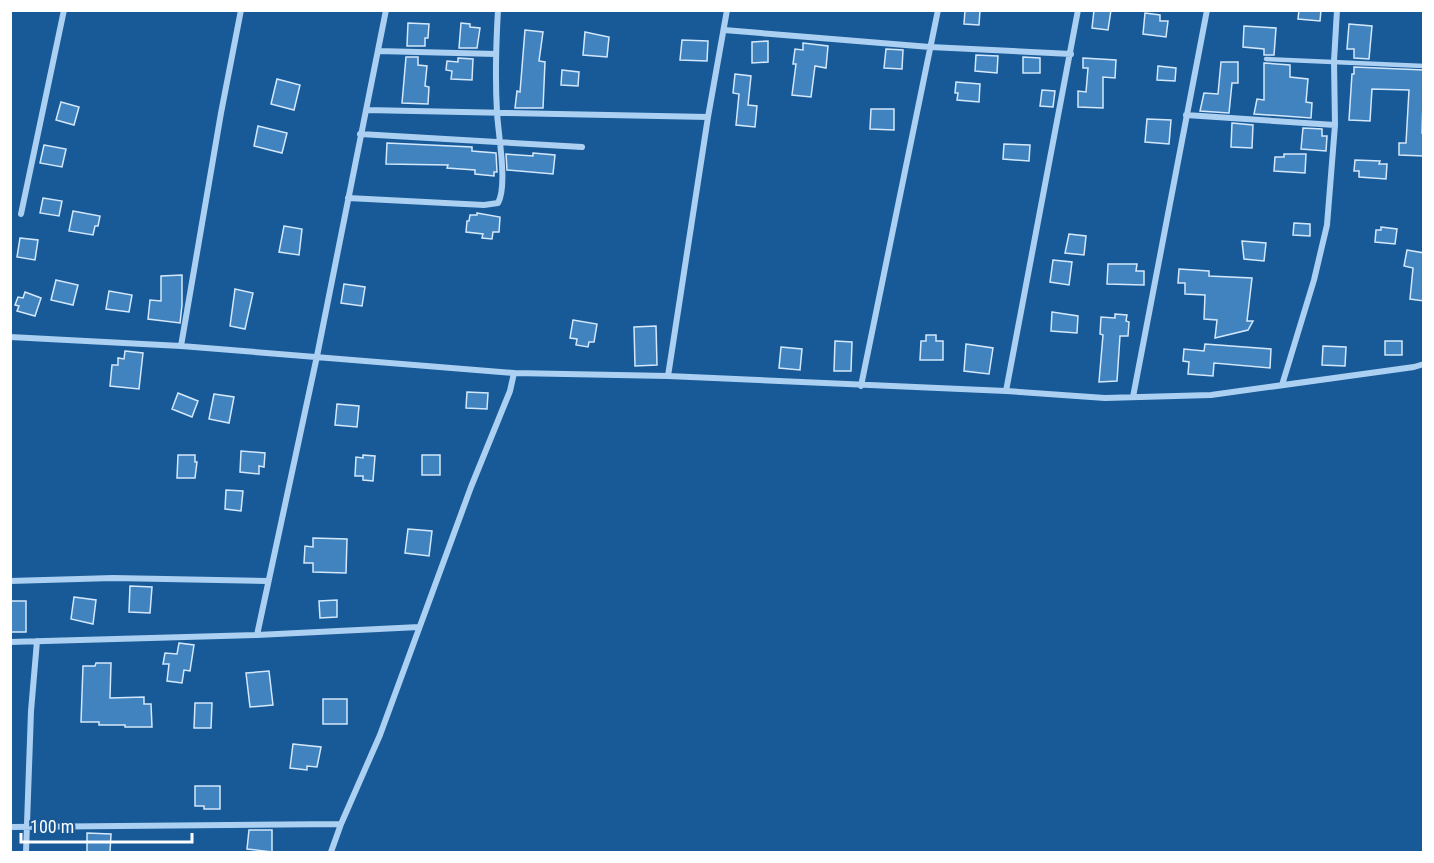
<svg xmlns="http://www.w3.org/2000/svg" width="1434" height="863" viewBox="0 0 1434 863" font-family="'Roboto Condensed',sans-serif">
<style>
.building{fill:#4183be;stroke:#d3e8fc;stroke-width:1.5}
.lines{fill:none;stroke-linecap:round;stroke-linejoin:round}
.service{stroke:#acd0f1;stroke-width:4.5}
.minor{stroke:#acd0f1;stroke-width:6}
</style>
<rect width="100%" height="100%" fill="#185997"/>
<path class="building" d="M965,10H980L979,25L964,24Z
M1094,10H1111L1108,30L1092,28Z
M1299,10H1321L1320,21L1298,19Z
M1145,13L1160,15V21H1168L1166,37L1143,34Z
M408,23L429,24L428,38H425V46H407Z
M461,23L470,24V27L480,28L477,48H459Z
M1349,24L1372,26L1369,59L1354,58V49H1347Z
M1244,26L1276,28L1274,55H1264V49L1243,47Z
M525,30L543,32L539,61L545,62L543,108H515L517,91L520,92Z
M585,32L609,37L607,57L583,55Z
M682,40L708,41L707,61L680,60Z
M768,41V62L752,63V42Z
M803,43L828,46L826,68L815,66L811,97L792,95L796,64H793L795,49L803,50Z
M886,49L903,50L902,69L884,68Z
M976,55L998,56L997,73L975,71Z
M406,57H418V65L427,66L425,86L429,87L428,104L402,103Z
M1023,57L1040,58V73H1023Z
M458,58L473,59L472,80L451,79L452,71L446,70L447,61L458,62Z
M1083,58L1116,60L1115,78L1103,77V108L1078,107V91L1086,92L1088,68H1083Z
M1221,62H1238V83H1232L1229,113L1200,111L1204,93L1218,94Z
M1264,63L1290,65V77L1308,79L1306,102L1312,103L1311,118L1254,114L1257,99L1264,100Z
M1158,66L1176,68L1175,81L1157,80Z
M1354,67L1424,70L1422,133H1424V156L1399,155V143H1406L1409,90L1372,89L1370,121L1349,120L1352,74H1354Z
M562,70L579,72L578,86L561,85Z
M735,74L751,76L748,105L757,106L755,127L736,125L739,94L733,93Z
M277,79L300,85L294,110L271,104Z
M956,82L980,84L979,102L957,100L958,93H955Z
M1042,90L1055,91L1053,107L1040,106Z
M61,102L79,107L74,125L56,120Z
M871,109H894V130L870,129Z
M1147,119L1171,120L1169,144L1145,142Z
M1232,123L1253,125L1252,148L1231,147Z
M258,126L287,133L282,153L254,146Z
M1303,128L1322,129V136H1327L1326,151L1301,149Z
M387,143L472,147V151L496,153L497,172H494V176L475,174V170L447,168L448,165L386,164Z
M1004,144L1030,145L1029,161L1003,159Z
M44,145L66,149L62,167L40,163Z
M533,153L555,155L553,174L507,170L506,154L533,156Z
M1284,154H1306L1305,173L1274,171L1275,157H1284Z
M1355,160L1380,161L1379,164H1387L1386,179L1359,177V171H1354Z
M43,198L62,201L59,216L40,213Z
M73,211L100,216L98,226H95L93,235L69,231Z
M477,213L500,217L499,232H493L492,239L482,238L483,234L466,232L467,221H469L470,215H477Z
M1294,223L1310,224V236L1293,235Z
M284,226L302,229L299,255L279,252Z
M1381,227L1397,229L1395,244L1375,242L1376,230H1381Z
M1069,234L1086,236L1084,255L1065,253Z
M20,238L38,240L35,260L17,257Z
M1242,241L1266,243L1264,261L1244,259Z
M1407,250L1424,253V301L1410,299L1413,268L1404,266Z
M1053,260L1072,262L1069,285L1050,282Z
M1108,264H1137L1136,271H1144V285L1107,284Z
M1179,269L1209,271V276L1252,278L1247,321H1253L1248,330L1215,338L1217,320L1204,319L1205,295L1185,294V283H1178Z
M182,275V305L180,323L148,319L150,300L161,301V276Z
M56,280L78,285L73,305L51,300Z
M344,284L365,287L362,306L341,303Z
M235,289L253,293L245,329L230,326Z
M109,291L132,295L129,312L106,309Z
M25,292L41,298L35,316L17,311L19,306L15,305L18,297L23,298Z
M1052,312L1078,316L1077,333L1051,331Z
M1115,314L1127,315L1126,321L1129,322L1128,336H1120L1117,381L1099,382L1103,335L1100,334L1101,317L1115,318Z
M573,320L597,324L594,342H589L588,347L576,345L577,339L570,338Z
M656,326L657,365L635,366L634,327Z
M926,335H936V341H943V360H920L921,341H926Z
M835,341L852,342L851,371H834Z
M1385,341H1402V355H1385Z
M966,344L993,348L989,374L964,371Z
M1205,344L1271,349L1270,368L1214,363L1213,376L1188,374L1189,362L1183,361L1184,349L1204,351Z
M1323,346L1346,347L1345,366L1322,365Z
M781,347L802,349L800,370L779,368Z
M125,351L143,353L139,389L110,386L112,365H118V358L124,359Z
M467,392L488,393L487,409L466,408Z
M178,393L198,401L192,417L172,409Z
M214,394L234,397L229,423L209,419Z
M337,404L359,406L357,427L335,425Z
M241,451L265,453L264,467L259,466V474L240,472Z
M178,455H195V462H197L195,478H177Z
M363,455L375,456L373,481L363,480V476H355L356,457L363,458Z
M422,455H440V475H422Z
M226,490L243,491L241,511L225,509Z
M408,529L432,531L429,556L405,553Z
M313,538L347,539L346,573L313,572V563H304L305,546L313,547Z
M130,586L152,587L150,613L129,612Z
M74,597L96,600L93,624L71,619Z
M337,600V617L320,618L319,601Z
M10,601H26V632H10Z
M179,643L194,645L190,671L184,670L182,683L167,681L169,664H163L165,653L177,654Z
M96,663H111L110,698L144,697V704H151L152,727H125V725H99V722H81L83,666H95Z
M269,671L273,705L250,707L246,673Z
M323,699H347V724H323Z
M195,703H212L211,728H194Z
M293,744L321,747L317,767L307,766V770L290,768Z
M195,786H220V809H204V806H195Z
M249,830H272V852L247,849Z
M87,833L111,834L110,852H87Z"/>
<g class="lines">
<path class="service" d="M1266,59L1424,66"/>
<path class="minor" d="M724,30L930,47L1071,54
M378,51L496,54
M366,110L708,117
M1186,115L1335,125
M360,134L582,147
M348,198L484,205L498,203C508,185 498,134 497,112C495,78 496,44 498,10
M21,214L64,10
M10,337L181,346L514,373L668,376L1006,391L1105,398L1211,395L1414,367L1424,364
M181,346L221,113L241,10
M668,376L708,117L727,10
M1282,385L1314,280L1327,225L1335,125L1334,61L1337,10
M861,386L938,10
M1006,391L1078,10
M1133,397L1207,10
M10,581L113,578L267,581
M257,635L317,356L386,10
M10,642L257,635L419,627
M10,827L341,824
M26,852L31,711L37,641
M331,852L341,824L380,735L471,487L510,391L514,373"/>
</g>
<rect width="1434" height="863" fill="none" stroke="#ffffff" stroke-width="24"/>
<path d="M21 833v9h171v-9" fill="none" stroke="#ffffff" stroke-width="3"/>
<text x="30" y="833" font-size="18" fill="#ffffff" stroke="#185997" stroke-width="4.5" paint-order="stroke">100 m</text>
</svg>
